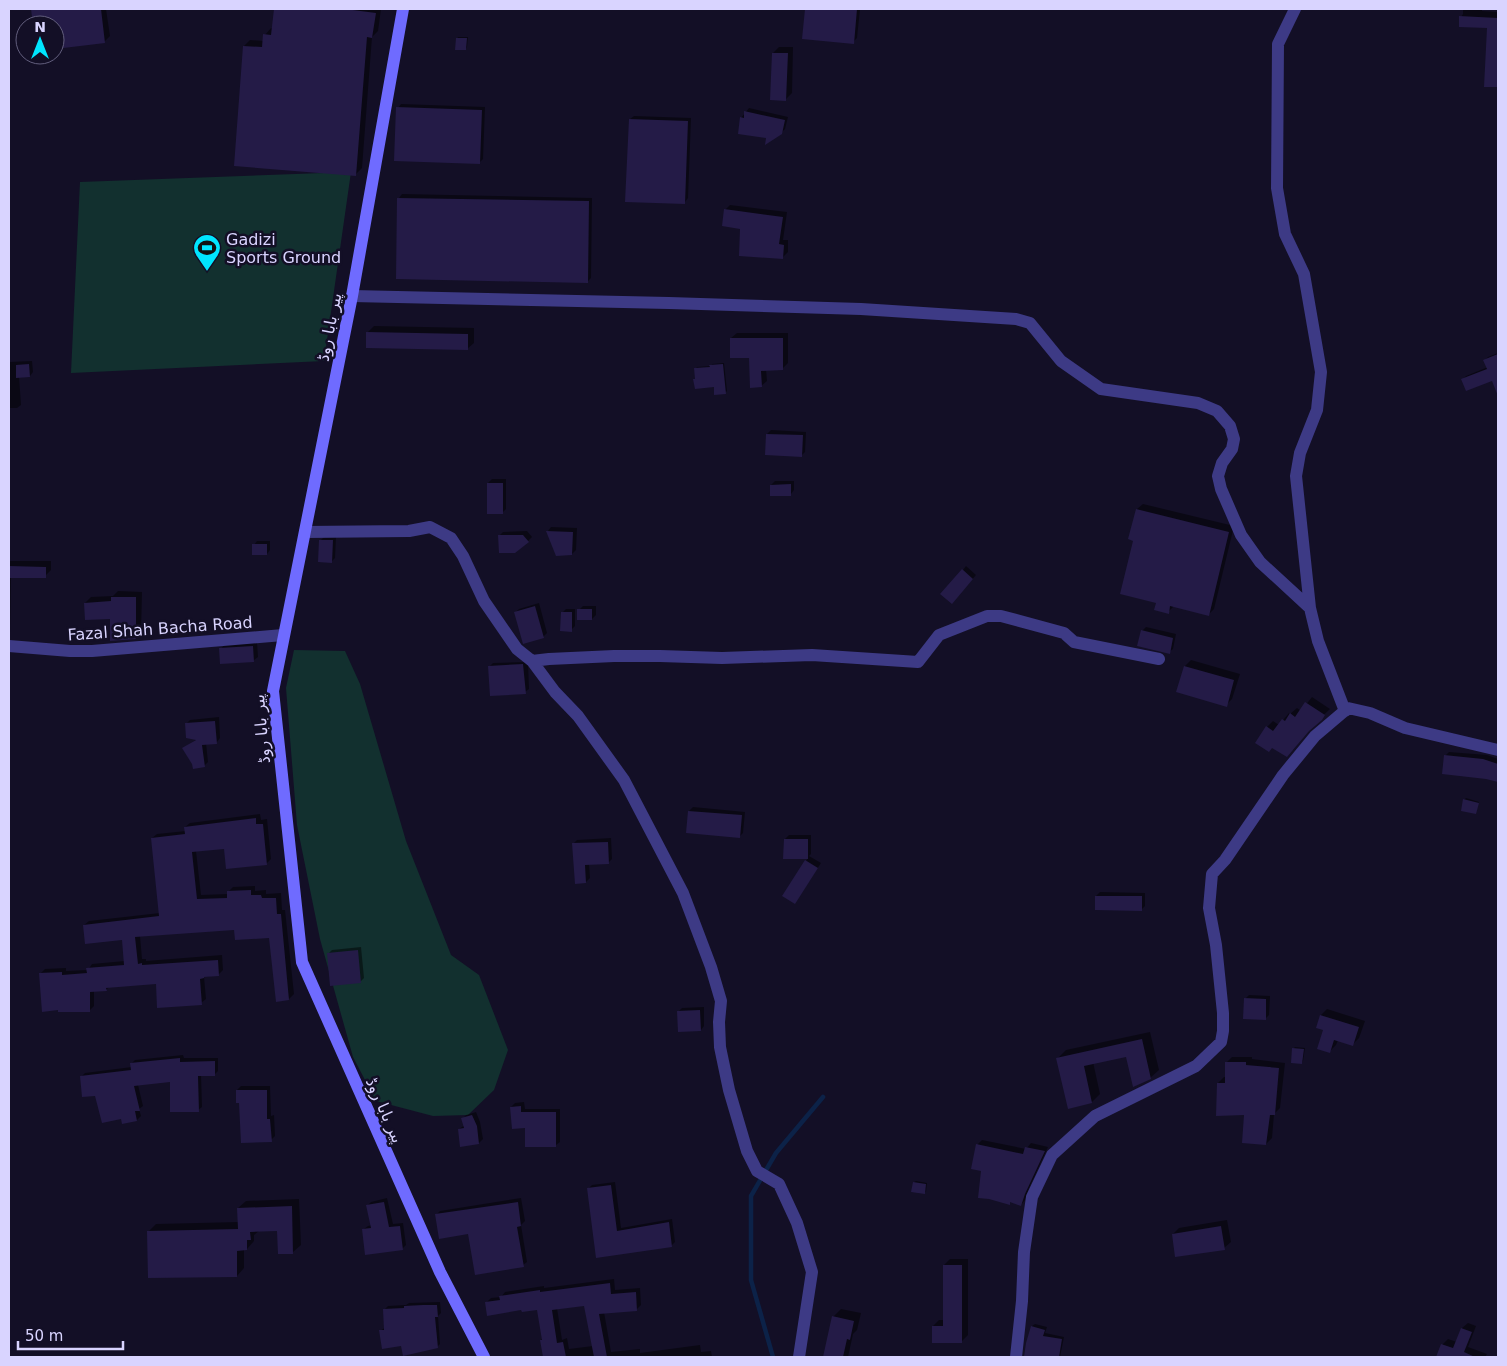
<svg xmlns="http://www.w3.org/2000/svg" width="1507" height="1366" viewBox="0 0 1507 1366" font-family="'DejaVu Sans','Noto Sans Arabic',sans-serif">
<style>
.green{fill:#12302f}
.shadow{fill:#0007;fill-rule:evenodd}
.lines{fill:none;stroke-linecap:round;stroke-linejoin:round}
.stream{stroke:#0c2248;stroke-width:4.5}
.building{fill:#241b47}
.street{stroke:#3d3a85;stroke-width:12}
.secondary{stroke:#6f6bff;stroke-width:12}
.labels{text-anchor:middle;stroke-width:5;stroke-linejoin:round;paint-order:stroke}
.poi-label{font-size:16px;fill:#d9d4ff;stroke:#130f26;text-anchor:start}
.street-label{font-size:16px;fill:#d9d4ff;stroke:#130f26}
</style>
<rect width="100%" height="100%" fill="#130f26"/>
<path class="green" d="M351,172L324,361L71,373L80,182Z
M294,650L345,651L360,684L406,841L451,955L479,975L508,1050L494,1090L468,1115L433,1116L376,1101L353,1057L320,939L297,825L286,688Z"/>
<path class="shadow" d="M33,9H106L110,36L105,41L55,47V25H35Z
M275,9H381L378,31L372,37L362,168L356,174L244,46L250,40L264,41L265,35L271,28L273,29Z
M806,9H860L857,38L853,42L804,38Z
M1463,9H1482V11L1498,12V86L1485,85L1488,27L1461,17L1463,14Z
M458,37H468L467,47L466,49L457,39Z
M779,47H793L792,93L786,99L773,53Z
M401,104L485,107L483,159L479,163L398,108Z
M749,108L788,117L785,129L781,133L767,137L741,118Z
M634,116L691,118L688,198L685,202L630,119Z
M402,194L592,198L591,278L587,282L399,198Z
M730,205L787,212L783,240H788V252L782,258L742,228L725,210Z
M374,326L474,328V343L467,349L368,332Z
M737,333H788V363L782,369H766L767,381L761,386L750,357L731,338Z
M1498,353V378L1467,390L1463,379L1466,376L1488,367L1485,360L1488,357Z
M32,361L33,372L30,376H19L21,405L17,408H9V362Z
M724,363L727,391L726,392L715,385L695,379L696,378L695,369L697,367L711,366L712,364Z
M771,430L806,432L805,452L801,456L767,434Z
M492,479H506V509L502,513L488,483Z
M775,481H794V490L791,494L771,485Z
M1143,504L1234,526L1214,609L1209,614L1174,606L1168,612L1134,540L1137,509Z
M551,527L577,528L576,550L572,554L548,531Z
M527,531L532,537L528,541L499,536L503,532Z
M324,537H336L335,558L331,562L320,541Z
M257,541H270V550L267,554L254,545Z
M9,561H51V570L45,576H11L10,632L9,634Z
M966,566L976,575L956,598L963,570Z
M118,591L142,592L141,632L135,638L112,618L85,603L91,597L113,596Z
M539,603L547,633L543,637L516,612L519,609Z
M583,606H596V615L592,619L579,610Z
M566,609H575V626L571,630L562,613Z
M1146,627L1176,634L1173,649L1169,652L1142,631Z
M257,642L258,657L254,660L221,649L224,645Z
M1191,660L1240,674L1232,699L1226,705L1178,691L1185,666Z
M528,662L529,689L525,692L489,667L493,663Z
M1312,697L1330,709L1312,726L1293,750L1267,727L1273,721L1279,725L1289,713L1290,714L1297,708L1301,711Z
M219,717L220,738L217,742L206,743L208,762L204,766L193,764L188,745L197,739L186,724L190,720Z
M1449,752L1487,755L1498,759V781L1487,777L1445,756Z
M1466,798L1479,802L1475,813L1464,800Z
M693,807L745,812L743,833L739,837L689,811Z
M260,814L261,820L267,819L271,859L266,864L225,848L196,851L201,895L228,894V892L233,887L255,886V891L266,890V894L281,893L282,910H285L294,994L289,999L270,936L235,929L140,936L142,959H146V961L222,955L223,970L218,975L204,977L206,999L201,1003L157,982L110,986L106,990L94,991V1006L89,1011L40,974L45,969L66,968V971L88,970L92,964L125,961L123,939L84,925L89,921L160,913L152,838L157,834L186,831L185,827L190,823Z
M789,835H811V854L809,856L821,863L798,898L783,895L808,858H785V839Z
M611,838L612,859L608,863L589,864L590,878L586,882L573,844L577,840Z
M1100,892L1145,893V906L1141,910L1096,896Z
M361,947L364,978L360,982L328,954L332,950Z
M1249,995L1270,996L1269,1015L1265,1019L1245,999Z
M704,1007V1026L701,1030L678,1012L682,1008Z
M1327,1009L1365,1021L1359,1038L1353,1044L1338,1040L1336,1045L1330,1051L1324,1029L1317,1027L1321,1015Z
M1150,1032L1159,1070L1150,1078L1127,1055L1093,1062L1100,1094L1092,1102L1058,1058L1066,1050Z
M1295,1047L1305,1048L1303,1061L1302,1063L1294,1048Z
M183,1055L184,1058H218V1071L214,1075H201L202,1107L198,1110L171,1081L138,1085L143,1106L139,1109L141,1116L137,1120L123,1123L122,1117L96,1094L81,1077L85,1073L132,1067V1063L135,1060Z
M1232,1057H1252V1059L1285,1063L1280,1108L1274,1114L1272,1138L1266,1144L1246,1114L1218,1083L1224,1077H1226V1063Z
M241,1086H270L271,1116L274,1115L275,1136L271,1140L240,1102L237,1090Z
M524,1102L525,1109H560V1142L556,1145L511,1107L515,1103Z
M476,1112L480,1122L483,1139L479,1143L459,1129L465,1125L463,1119L466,1115Z
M982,1140L1026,1149L1031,1143L1048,1147L1029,1188L1025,1200L1021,1205L1011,1201L1009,1203L983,1170L978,1144Z
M916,1181L927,1183L926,1192L924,1193L914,1182Z
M615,1182L621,1228L672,1219L675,1242L671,1246L597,1256L588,1189L592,1185Z
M387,1198L393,1224L403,1223L406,1245L402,1249L364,1229L368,1226L372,1225L368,1205L371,1202Z
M521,1198L525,1221L521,1225L527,1262L523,1265L436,1215L440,1211Z
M299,1199L301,1245L293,1252L278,1230L259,1231L254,1235V1241L247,1249H244V1268L237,1276L149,1231L156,1224L239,1222L238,1208L246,1201Z
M1227,1220L1231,1242L1224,1248L1173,1234L1179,1228Z
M950,1259H968V1335L962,1341L933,1326L939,1320H944V1265Z
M614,1279L615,1290L640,1288L641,1305L637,1309L604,1312L611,1352L640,1349V1353L700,1345L701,1352L711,1351L712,1357H544L541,1340L543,1338L538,1308L522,1309L486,1303L491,1298L501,1297L505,1292L544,1286V1288ZM585,1304L593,1346L569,1349L567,1338L562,1340L557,1308Z
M440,1302L441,1313L438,1316L440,1344L437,1347L402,1344L380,1331L386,1327L384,1310L388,1306L406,1305L409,1303Z
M841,1309L861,1313L857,1330L853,1334L848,1357H824L833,1317Z
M1468,1323L1476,1326L1468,1347L1487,1354L1485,1357H1438L1443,1344L1448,1339L1457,1342L1462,1328Z
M1035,1324L1047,1327L1045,1333L1064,1337L1060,1357H1025L1027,1343L1032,1326Z"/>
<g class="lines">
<path class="stream" d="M773,1357L751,1280V1196L776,1153L823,1097"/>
</g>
<path class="building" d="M31,9H101L105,43L55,49V25H33Z
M274,9H345L376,13L372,38L367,37L356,176L234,166L243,46L262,47L263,34L271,35Z
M805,9H857L854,44L802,39Z
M1459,16L1498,18V87H1484L1487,28L1459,27Z
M456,38H467L466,50H455Z
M772,53H788L786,101L770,100Z
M396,107L482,110L480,164L394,161Z
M744,111L785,120L782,134L765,145L766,138L738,134L740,117L744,118Z
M629,119L688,121L685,204L625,202Z
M397,198L589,201L588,283L396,279Z
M724,209L783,217L779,244L784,245L783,259L739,256L740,229L722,226Z
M366,332L468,334V350L366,348Z
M730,338H783V370L761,371L762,387L750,388L749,358H730Z
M1498,354V396L1492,381L1466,391L1461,379L1487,369L1483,360Z
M29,364L30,377L16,378V365Z
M723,364L726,394L714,395V387L695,389L693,379H695L694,368L710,367L709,365Z
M766,434L803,435L802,457L765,455Z
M487,483H503V514H487Z
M791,484V496H770V485Z
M1136,509L1229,532L1209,616L1170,606L1169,614L1154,610L1156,603L1120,594L1133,541L1128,539Z
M546,531L573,532L572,555L556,556Z
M498,535H523L529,542L515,553H499Z
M319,540H333L332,563L318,562Z
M252,544H267V555H252Z
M9,566L46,567V578H9Z
M962,569L973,579L952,604L940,594Z
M111,597H136V639L110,641V619L85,620L84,603L111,601Z
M535,606L544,638L523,644L514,612Z
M577,609H592V620H577Z
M561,612H572V632L560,631Z
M1141,630L1173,638L1170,654L1137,646Z
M253,646L254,662L220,664L219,648Z
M523,664L526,694L490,696L488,666Z
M1184,666L1234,680L1227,707L1176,692Z
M1305,702L1325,715L1322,720L1309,731L1287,757L1272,748L1269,752L1255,743L1266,726L1273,731L1282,719L1285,721L1290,713L1295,717Z
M215,721L217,744L202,745L205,767L193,769L192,764L182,748L196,740L186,738L185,723Z
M1444,755L1483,759L1498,764V782L1486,779L1442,774Z
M1463,799L1479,803L1476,814L1461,811Z
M688,811L742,815L740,838L686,833Z
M256,818V824H263L267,865L226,869L224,849L192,852L197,899L227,898V891L251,890V895H261L262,898H276L277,914H281L289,1000L276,1002L269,938L235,940L234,930L135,937L138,964L142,963V965L218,960L219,976L204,977V978L200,979L202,1005L157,1008L156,984L106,988L107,991L90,992V1012H58V1010L42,1012L39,973L62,972V975L87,973L86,968L124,965L122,940L85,944L83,925L159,916L151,838L185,834L184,827Z
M784,839H808V859H783Z
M608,842L609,864L585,865L586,883L575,884L572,843Z
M805,860L818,868L795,904L782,896Z
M1095,896H1142V911L1095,910Z
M358,950L361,983L330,986L327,953Z
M1244,998L1266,999V1020L1243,1019Z
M700,1010L701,1031L678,1032L677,1011Z
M1320,1015L1359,1027L1353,1046L1334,1040L1330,1053L1317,1049L1323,1030L1316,1028Z
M1142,1039L1151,1079L1133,1087L1126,1057L1084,1066L1092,1103L1068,1109L1056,1058Z
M1292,1048L1304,1049L1302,1064L1291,1063Z
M180,1058V1062L215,1061V1076H198L199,1112H170V1082L134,1086L140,1111H135L137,1121L122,1124L121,1119L102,1123L95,1096L82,1097L80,1076L131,1070L130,1063Z
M1225,1062H1246V1065L1279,1068L1275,1115H1270L1266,1145L1242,1143L1244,1115L1216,1116L1217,1083H1225Z
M236,1090H267V1119H270L272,1142L241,1143L239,1103H236Z
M521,1106V1112H556V1147H525V1128L512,1129L510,1107Z
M472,1115L477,1126L479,1144L460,1147L458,1129L464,1128L461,1118Z
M976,1144L1023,1154L1025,1147L1045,1151L1025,1194L1021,1206L1010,1202V1205L989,1199L978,1198L981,1171L971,1169Z
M913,1182L926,1184L925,1194L911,1192Z
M611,1185L617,1231L669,1222L672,1247L596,1258L587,1188Z
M384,1202L389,1227L400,1226L403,1250L365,1255L362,1229L371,1228L366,1205Z
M518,1202L521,1226L517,1227L524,1267L475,1275L468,1234L439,1239L435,1214Z
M292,1206L293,1254H278L277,1231L250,1232L251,1240H247V1250L237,1251V1277L148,1278L147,1231L238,1229L237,1208Z
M1221,1226L1225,1250L1175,1257L1172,1234Z
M943,1265H962V1343H932V1326H943Z
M610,1283L611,1294L636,1292L637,1311L599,1314L607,1357H594L584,1306L552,1310L557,1343L563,1342L566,1357H543L540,1340H542L537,1310L522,1312L521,1310L487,1316L485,1302L500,1300L499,1296L540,1290V1292Z
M423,1305H437L438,1317H435L438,1348L403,1356L401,1346L382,1349L379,1330H384L383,1309L404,1308V1306Z
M832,1316L854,1321L850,1340L847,1339L843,1357H823Z
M1031,1326L1045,1330L1043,1336L1062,1339L1059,1357H1024L1026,1343Z
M1461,1328L1472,1332L1464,1352L1475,1357H1436L1441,1344L1453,1348Z"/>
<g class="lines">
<path class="street" d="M1295,9L1278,44L1277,188L1285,234L1304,274L1321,372L1317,410L1300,453L1296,476L1310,608
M352,296L669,303L861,309L1016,319L1030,323L1061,361L1101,389L1198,403L1217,411L1230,426L1234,439L1232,449L1222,463L1218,476L1221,489L1241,535L1260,562L1310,608L1318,641L1345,711
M305,532L409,531L430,527L451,538L463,556L484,601L517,649L532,661L555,692L578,716L624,780L683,893L711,967L721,1001L719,1022L720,1047L729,1090L747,1151L757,1171L779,1184L797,1223L812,1272L799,1357
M9,646L70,651H92L283,635
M532,661L549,659L614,656H660L722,658L812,655L918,662L939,635L987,616H1001L1064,633L1074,642L1159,659
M1016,1357L1022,1301L1024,1252L1032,1197L1052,1155L1095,1116L1196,1066L1221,1042L1223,1031V1013L1216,945L1209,908L1212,874L1225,860L1283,775L1315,736L1348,708L1370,713L1405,728L1498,750"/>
<path class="secondary" d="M403,9L352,296L273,691L302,962L440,1272L484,1357"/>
</g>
<defs>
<symbol id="stadium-pin" viewBox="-11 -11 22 30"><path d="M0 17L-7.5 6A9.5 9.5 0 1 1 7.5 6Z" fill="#00e5ff" stroke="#130f26"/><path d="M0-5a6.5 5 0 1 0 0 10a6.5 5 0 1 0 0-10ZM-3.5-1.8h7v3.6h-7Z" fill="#111"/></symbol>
</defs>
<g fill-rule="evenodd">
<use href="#stadium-pin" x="191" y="232" width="32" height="43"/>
</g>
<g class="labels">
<g class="poi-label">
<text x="226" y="245">Gadizi<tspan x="226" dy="18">Sports Ground</tspan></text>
</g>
<g class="street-label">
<text transform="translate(329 327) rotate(-79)" y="6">پیر بابا روڈ</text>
<text transform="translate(160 628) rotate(-4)" y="6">Fazal Shah Bacha Road</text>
<text transform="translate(261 729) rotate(-95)" y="6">پیر بابا روڈ</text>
<text transform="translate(385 1110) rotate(66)" y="6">پیر بابا روڈ</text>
</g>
</g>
<rect width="1507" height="1366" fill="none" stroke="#d9d4ff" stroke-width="20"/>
<g transform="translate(40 40)"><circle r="24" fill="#130f26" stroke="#625e7d"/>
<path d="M0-4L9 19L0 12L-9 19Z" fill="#00e5ff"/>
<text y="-8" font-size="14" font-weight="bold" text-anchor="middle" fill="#d9d4ff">N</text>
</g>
<path d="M18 1341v8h105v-8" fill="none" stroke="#d9d4ff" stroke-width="2.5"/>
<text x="25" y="1341" font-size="15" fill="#d9d4ff" stroke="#130f26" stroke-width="4" paint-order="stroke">50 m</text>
</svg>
